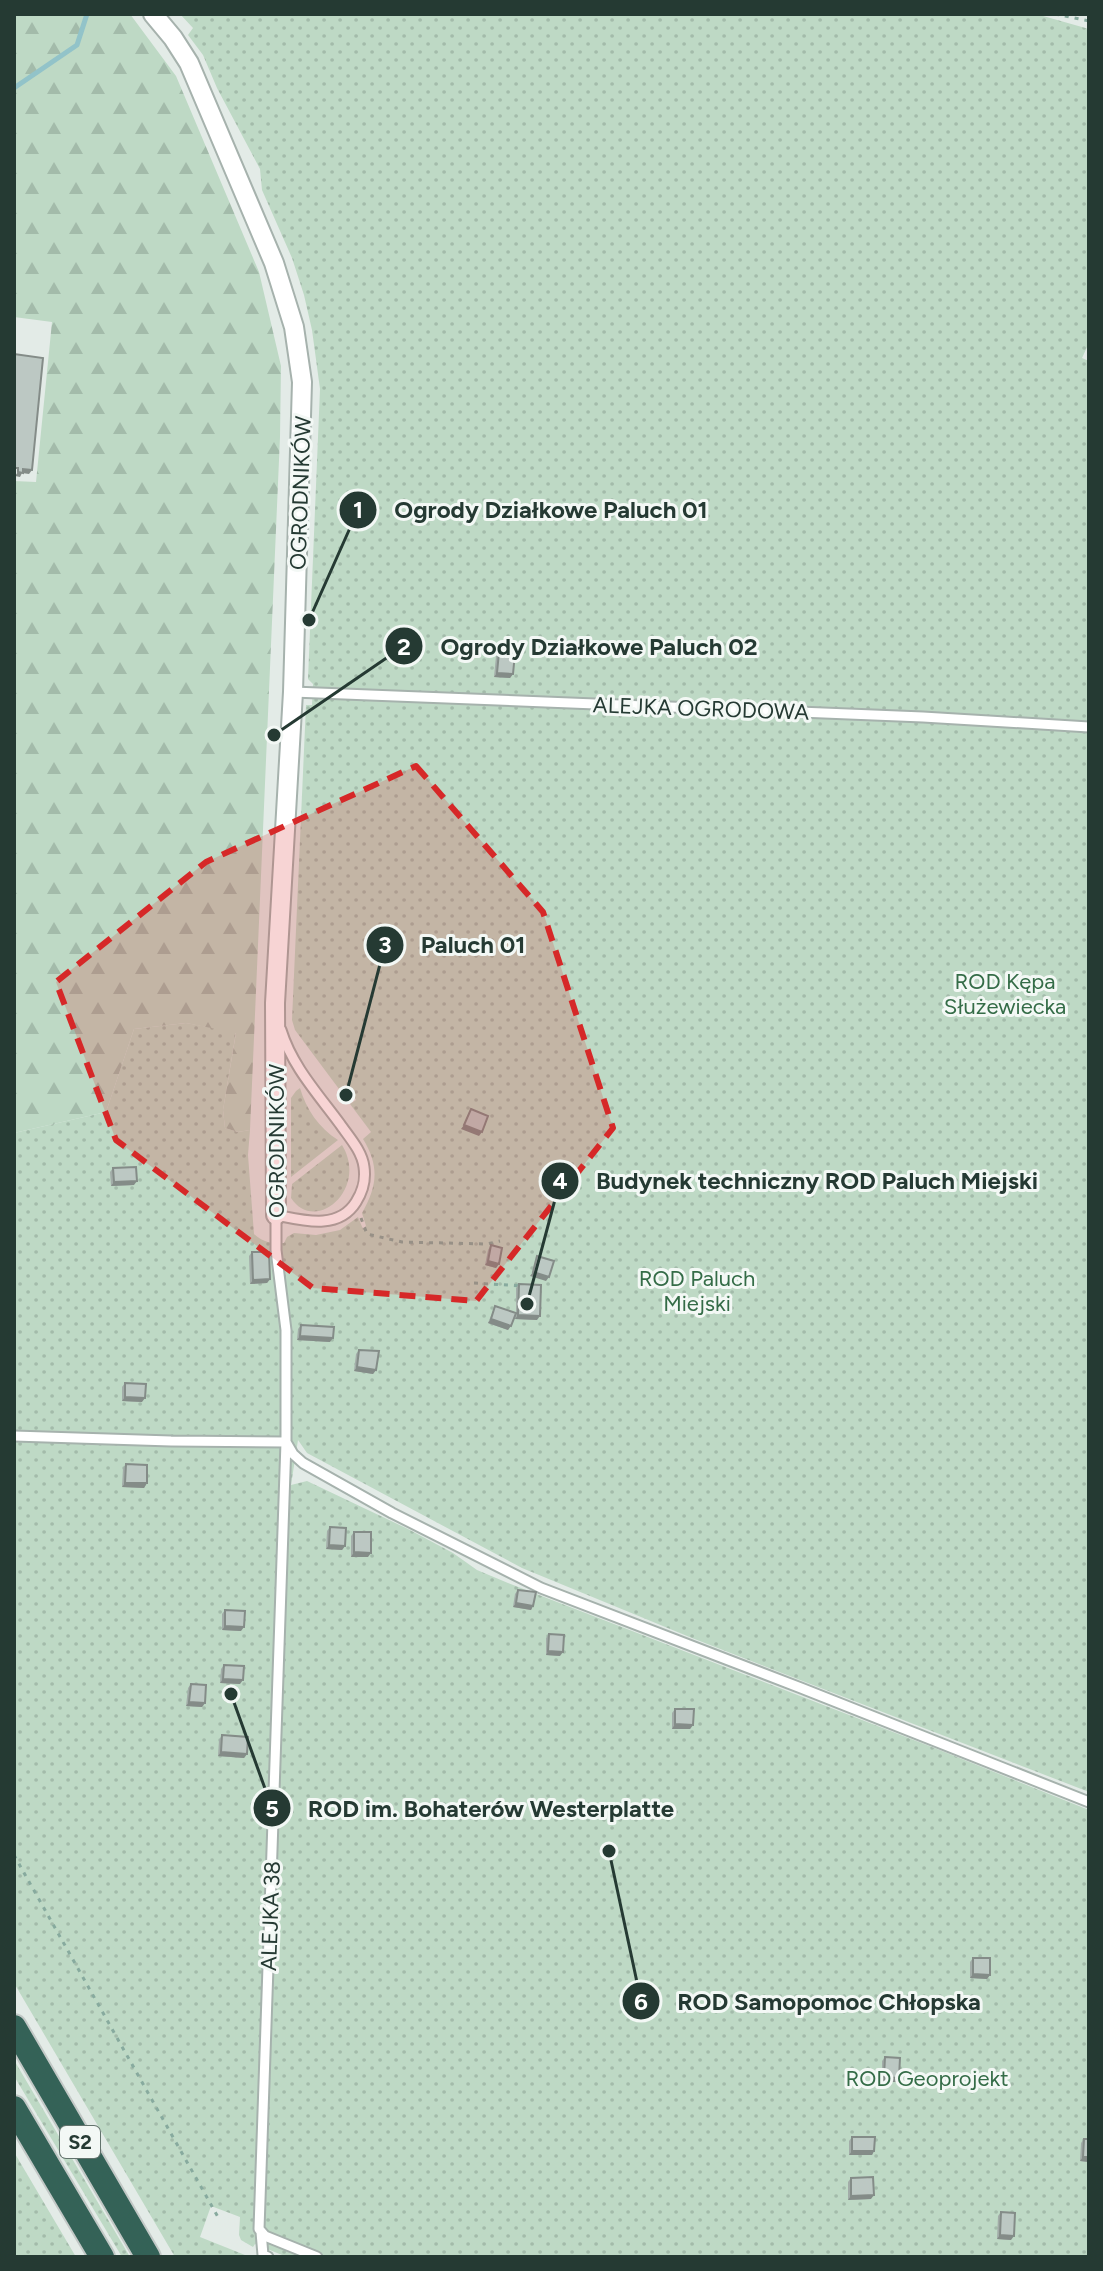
<svg xmlns="http://www.w3.org/2000/svg" width="1103" height="2271" viewBox="0 0 1103 2271" font-family="Figtree,sans-serif">
<style>
.green{fill:url(#green-dots)}
.forest{fill:url(#forest-firs)}
.lines{fill:none;stroke-linecap:round;stroke-linejoin:round}
.stream{stroke:#92c3c9;stroke-width:5}
.lane-casing{stroke:#a6b2ad;stroke-width:13}
.street-casing{stroke:#a6b2ad;stroke-width:22}
.highway-casing{stroke:#c2c8c6;stroke-width:28}
.path{stroke:#87aa9e;stroke-width:3;stroke-dasharray:4 6;stroke-linecap:butt}
.lane{stroke:#fff;stroke-width:9}
.street{stroke:#fff;stroke-width:18}
.highway{stroke:#346257;stroke-width:24}
.wall{fill:#a2aca8}
.shaded-wall{fill:#848c88}
.building{fill:#bcc8c3;stroke:#848c88;stroke-width:2}
.marked{fill:#d62828;fill-opacity:0.2;stroke:#d62828;stroke-width:6;stroke-dasharray:16 10;stroke-linejoin:round}
.labels{text-anchor:middle;stroke-width:6;stroke-linejoin:round;paint-order:stroke}
.shield{fill:#f3f8f5;stroke:#63736d;stroke-width:2}
.shield-label{font-size:20px;font-weight:bold;fill:#253a33}
.street-label{font-size:22px;fill:#253a33;stroke:#f3f8f5}
.park-label{font-size:22px;fill:#346c47;stroke:#f3f8f5}
.leader{fill:none;stroke:#253a33;stroke-width:3}
.callout-dot{fill:#253a33;stroke:#f3f8f5;stroke-width:3}
.mark-label{font-size:24px;text-anchor:middle;font-weight:bold;fill:#fff}
.callout-label{font-size:24px;text-anchor:middle;font-weight:bold;fill:#253a33;stroke:#f3f8f5;stroke-width:6;stroke-linejoin:round;paint-order:stroke}
</style>
<defs>
<pattern id="green-dots" width="8" height="8" patternUnits="userSpaceOnUse" patternTransform="scale(2)"><rect width="8" height="8" fill="#bed9c5"/><path d="M2 2h.1M6 6h.1" fill="none" stroke="#a3bbaa" stroke-width="1.8" stroke-linecap="round"/></pattern>
<pattern id="forest-firs" width="22" height="20" patternUnits="userSpaceOnUse" patternTransform="scale(2)"><rect width="22" height="20" fill="#bed9c5"/><path d="M5 1l3.5 6h-7zM16 11l3.5 6h-7z" fill="#a3bbaa"/></pattern>
</defs>
<rect width="100%" height="100%" fill="#e3ebe7"/>
<path class="green" d="M180,14H1036L1089,29V343L1082,358L1089,361V1792L692,1638L522,1568L307,1453L298,1440L291,1485L307,1481L408,1529L453,1553L477,1570L508,1583L937,1749L1089,1810V2257H287L255,2244L253,2247L241,2240L239,2235L240,2217L211,2206L200,2237L250,2257H175L14,1983V1133L106,1112L134,1029L186,1023L236,1032L223,1110L225,1128L238,1132L250,1130L248,1155L254,1234C264,1243 271,1243 284,1243L287,1237L294,1233L316,1235L340,1230L358,1217L363,1229L366,1226L362,1213C377,1186 380,1167 363,1139L371,1132L350,1104L356,1100L345,1085L339,1089L295,1030L292,1020L306,705H312L313,684L308,679L320,389L312,330L304,295L292,258L262,190L260,169L217,88L203,55L188,35L193,28Z
M300,1088C306,1109 319,1128 338,1140L291,1177V1098L296,1091Z
M342,1145C369,1189 315,1235 291,1198L292,1184Z
M14,2060L130,2257H122L14,2076Z
M14,2152L76,2257H14Z"/>
<path class="forest" d="M14,14H130L176,76L259,272L281,366L280,437L250,1130L238,1132L225,1128L223,1110L236,1033L186,1023L134,1029L106,1112L14,1133V481L36,482L52,322L14,317Z"/>
<g class="lines">
<path class="stream" d="M14,88L77,45L87,14"/>
<defs>
<path id="lane" d="M293,692L923,717L1089,727
M281,1030C292,1066 318,1094 340,1124C349,1137 362,1151 364,1167C366,1181 363,1191 356,1202C338,1231 302,1220 276,1215V1250L286,1330V1442L293,1454L303,1463L392,1513L541,1588L801,1688L1089,1802
M14,1436L171,1441L286,1442L259,2229L265,2236L317,2257
M261,2232L263,2255L268,2257"/>
<path id="street" d="M153,14L173,38L189,63L274,263L294,327L302,382L293,692L275,1003L276,1215"/>
<path id="highway" d="M14,2027L148,2257
M14,2108L102,2257"/>
</defs>
<use href="#lane" class="lane-casing"/>
<use href="#street" class="street-casing"/>
<use href="#highway" class="highway-casing"/>
<path class="path" d="M1055,14L1089,21
M361,1218L367,1234L402,1242L487,1244L500,1241
M474,1283L522,1286
M14,1855L218,2217"/>
<use href="#lane" class="lane"/>
<use href="#street" class="street"/>
<use href="#highway" class="highway"/>
</g>
<path class="wall" d="M499,652L513,674L510,678L494,677L496,656Z
M113,1168L134,1185L111,1186L110,1172Z
M491,1245L499,1264L496,1268L485,1265L488,1250Z
M252,1252L270,1279L267,1283L250,1284L249,1256Z
M519,1284L537,1320L515,1319V1314L508,1330L488,1323L495,1306L516,1313V1288Z
M301,1325L330,1342L297,1340L298,1329Z
M359,1350L376,1370L373,1374L354,1371L356,1354Z
M125,1383L142,1402L122,1401V1387Z
M126,1464L147,1483L144,1488L122,1487L123,1468Z
M330,1527L345,1546L342,1550L326,1549L327,1531Z
M354,1532L368,1557H351V1536Z
M518,1590L533,1606L531,1610L513,1607L515,1594Z
M225,1610L241,1631L222,1630V1614Z
M549,1634L560,1656L546,1655V1638Z
M224,1665L240,1684L220,1683L221,1669Z
M191,1684L205,1703L202,1707L186,1706L188,1688Z
M675,1709L693,1725L690,1729H672V1713Z
M222,1735L247,1754L244,1758L218,1756L219,1740Z
M973,1958L990,1975L987,1979L970,1978V1962Z
M885,2057L896,2082H882V2061Z
M852,2137L874,2151L872,2155H849V2141Z
M1084,2139H1089V2162L1080,2161L1081,2143Z
M851,2178L871,2199L848,2200V2182Z
M1001,2212L1011,2240L997,2239L998,2216Z"/>
<path class="shaded-wall" d="M23,469L32,470L29,474L22,473L20,477L15,476L18,472Z
M497,673L513,674L510,678L494,677Z
M464,1125L482,1132L479,1136L461,1129Z
M137,1181L134,1185L111,1186L114,1182Z
M488,1261L499,1264L496,1268L485,1265Z
M533,1272L549,1277L546,1281L530,1276Z
M270,1279L267,1283L250,1284L253,1280Z
M518,1315L540,1316L537,1320L515,1319Z
M491,1319L511,1326L508,1330L488,1323Z
M300,1336L333,1338L330,1342L297,1340Z
M357,1367L376,1370L373,1374L354,1371Z
M125,1397L145,1398L142,1402L122,1401Z
M125,1483H147L144,1488L122,1487Z
M329,1545L345,1546L342,1550L326,1549Z
M354,1552L371,1553L368,1557H351Z
M516,1603L533,1606L531,1610L513,1607Z
M225,1626L244,1627L241,1631L222,1630Z
M548,1651L563,1652L560,1656L546,1655Z
M223,1679L243,1680L240,1684L220,1683Z
M189,1702L205,1703L202,1707L186,1706Z
M675,1724L693,1725L690,1729H672Z
M221,1752L247,1754L244,1758L218,1756Z
M973,1974L990,1975L987,1979L970,1978Z
M884,2077L899,2078L896,2082H882Z
M852,2151H874L872,2155H849Z
M1083,2157H1089V2162L1080,2161Z
M874,2195L871,2199L848,2200L851,2196Z
M1000,2235L1014,2236L1011,2240L997,2239Z"/>
<path class="building" d="M14,354L43,358L32,470L23,469V473L18,472V468H14Z
M499,652L515,653L513,674L497,673Z
M471,1109L488,1116L482,1132L464,1125Z
M136,1167L137,1181L114,1182L113,1168Z
M491,1245L502,1248L499,1264L488,1261Z
M252,1252H269L270,1279L253,1280Z
M537,1256L554,1261L549,1277L533,1272Z
M519,1284L541,1285L540,1316L518,1315Z
M495,1306L516,1313L511,1326L491,1319Z
M301,1325L334,1327L333,1338L300,1336Z
M359,1350L379,1351L376,1370L357,1367Z
M125,1383L146,1384L145,1398L125,1397Z
M126,1464L147,1465V1483H125Z
M330,1527L346,1528L345,1546L329,1545Z
M354,1532H371V1553L354,1552Z
M518,1590L536,1592L533,1606L516,1603Z
M225,1610L245,1611L244,1627L225,1626Z
M549,1634L564,1635L563,1652L548,1651Z
M224,1665L244,1666L243,1680L223,1679Z
M191,1684L206,1685L205,1703L189,1702Z
M675,1709H694L693,1725L675,1724Z
M222,1735L248,1737L247,1754L221,1752Z
M973,1958H990V1975L973,1974Z
M885,2057L900,2058L899,2078L884,2077Z
M852,2137H875L874,2151H852Z
M1084,2139H1089V2157H1083Z
M873,2177L874,2195L851,2196V2178Z
M1001,2212L1015,2213L1014,2236L1000,2235Z"/>
<path class="marked" d="M416,766L543,912L613,1128L476,1301L313,1288L116,1140L56,982L206,862Z"/>
<g class="labels">
<rect class="shield" x="60" y="2126" width="40" height="32" rx="6"/>
<g class="shield-label">
<text x="80" y="2149">S2</text>
</g>
<g class="street-label">
<text transform="translate(300 493) rotate(-88)" y="8">OGRODNIKÓW</text>
<text transform="translate(701 708) rotate(2)" y="8">ALEJKA OGRODOWA</text>
<text transform="translate(276 1141) rotate(-90)" y="8">OGRODNIKÓW</text>
<text transform="translate(270 1916) rotate(-88)" y="8">ALEJKA 38</text>
</g>
<g class="park-label">
<text x="1005" y="989">ROD Kępa<tspan x="1005" dy="25">Służewiecka</tspan></text>
<text x="697" y="1286">ROD Paluch<tspan x="697" dy="25">Miejski</tspan></text>
<text x="927" y="2086">ROD Geoprojekt</text>
</g>
</g>
<path class="leader" d="M309 620L358 510M274 735L404 646M346 1095L385 945M527 1304L560 1181M231 1694L272 1808M609 1851L641 2001"/>
<g class="callout-dot">
<circle cx="309" cy="620" r="8"/>
<circle cx="274" cy="735" r="8"/>
<circle cx="346" cy="1095" r="8"/>
<circle cx="527" cy="1304" r="8"/>
<circle cx="231" cy="1694" r="8"/>
<circle cx="609" cy="1851" r="8"/>
<circle cx="358" cy="510" r="20"/>
<circle cx="404" cy="646" r="20"/>
<circle cx="385" cy="945" r="20"/>
<circle cx="560" cy="1181" r="20"/>
<circle cx="272" cy="1808" r="20"/>
<circle cx="641" cy="2001" r="20"/>
</g>
<g class="mark-label">
<text x="358" y="518">1</text>
<text x="404" y="655">2</text>
<text x="385" y="953">3</text>
<text x="560" y="1189">4</text>
<text x="272" y="1817">5</text>
<text x="641" y="2010">6</text>
</g>
<g class="callout-label">
<text x="551" y="518">Ogrody Działkowe Paluch 01</text>
<text x="599" y="655">Ogrody Działkowe Paluch 02</text>
<text x="473" y="953">Paluch 01</text>
<text x="817" y="1189">Budynek techniczny ROD Paluch Miejski</text>
<text x="491" y="1817">ROD im. Bohaterów Westerplatte</text>
<text x="829" y="2010">ROD Samopomoc Chłopska</text>
</g>
<rect width="1103" height="2271" fill="none" stroke="#253a33" stroke-width="32"/>
</svg>
